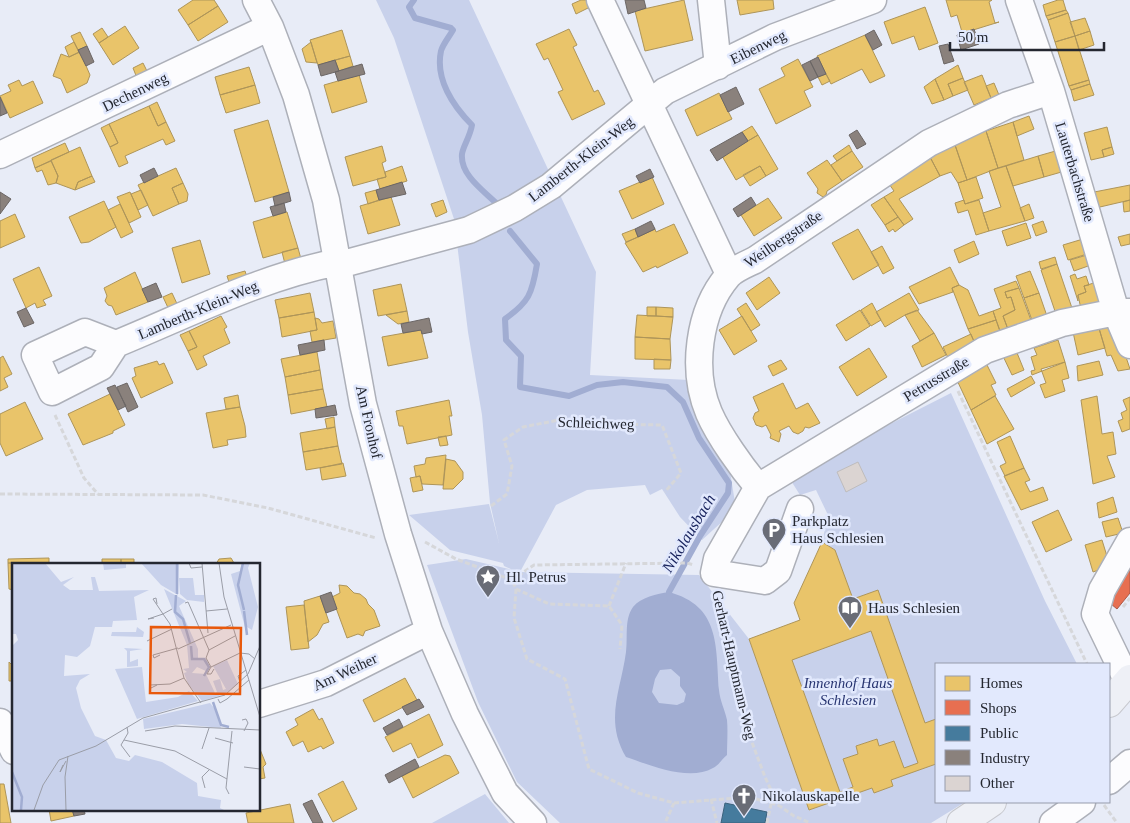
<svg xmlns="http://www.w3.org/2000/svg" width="1130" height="823" viewBox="0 0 1130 823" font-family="Georgia,serif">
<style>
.green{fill:#c8d1eb}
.water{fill:#a1add2;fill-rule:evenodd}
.homes{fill:#e9c46a;stroke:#ae9559;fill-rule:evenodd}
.shops{fill:#e76f51;stroke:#ac5947}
.public{fill:#457b9d;stroke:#3b627c}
.industry{fill:#8a817c;stroke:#6b6665}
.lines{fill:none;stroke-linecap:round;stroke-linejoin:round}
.stream{stroke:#a1add2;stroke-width:6}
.building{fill:#dbd4d2;stroke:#bebcbd}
.minor-casing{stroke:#adb0b9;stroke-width:29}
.major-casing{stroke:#c7c8ce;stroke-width:30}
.path{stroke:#d6d7da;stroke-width:3;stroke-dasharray:5 2.5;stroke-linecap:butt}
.minor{stroke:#fcfcfe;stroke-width:26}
.major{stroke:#eef0f6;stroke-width:28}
.labels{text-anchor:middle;stroke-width:5;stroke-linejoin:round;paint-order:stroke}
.street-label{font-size:15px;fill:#242730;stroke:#e2e9fd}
.poi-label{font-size:15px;fill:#242730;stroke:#e2e9fd;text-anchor:start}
.park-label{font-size:15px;font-style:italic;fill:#283571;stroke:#e2e9fd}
.water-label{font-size:16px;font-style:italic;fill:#18235d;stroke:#e2e9fd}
.inset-river{fill:none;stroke:#a1add2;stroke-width:2.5}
.inset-road{fill:none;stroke:#9a9da7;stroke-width:1}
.view{fill:#e8590c;fill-opacity:0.15;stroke:#e8590c;stroke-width:2.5}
.inset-edge{fill:none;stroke:#242730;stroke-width:2.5}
</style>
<rect width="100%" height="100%" fill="#e8ecf7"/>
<path class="green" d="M376,0H469L596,272L590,375L689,380L729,465L736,509L702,540L680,517L662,489L650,495L645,485L587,490L556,505L520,572L699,575L749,639L809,810L872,788L874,793L893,786L891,780L936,764V802H965L931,823H560L517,782L478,702L427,565L466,559L513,570L504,566L503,563L450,550L409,515L489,504L499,543L490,503L482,415L468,332L454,219L394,38Z
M951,393L1045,601L1077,664H936V719L925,723L878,590L853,599L835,550L822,542L828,515L816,490L800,495L788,476Z
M871,631L918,763L904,768L894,741L879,746L876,739L856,746L858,754L843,759L853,787L840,792L792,660Z
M485,794L509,823H432Z"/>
<path class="water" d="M669,592C720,606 716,645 719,690C720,701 725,710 727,720C728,731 727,744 727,755C722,759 718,766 713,768C689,782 650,765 626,757C604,720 621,690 626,652C628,636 624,620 633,607C641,597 657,594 669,592ZM671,669L680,677V686L686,694L684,702L677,705L659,703L652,692L655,679L660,670Z"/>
<path class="homes" d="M193,0H214L218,6L188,25L178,10Z
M581,0H587L590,7L576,14L572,4Z
M684,0L693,40L645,51L635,11Z
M737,0H773L774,9L740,15Z
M946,0H992L989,2L995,23L999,22L957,35L962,32L957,15L951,17Z
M1058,0H1063L1066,10L1046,16L1043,5Z
M218,6L228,22L198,41L188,25Z
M925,7L938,43L919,50L914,36L892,44L884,22Z
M1066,10L1068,13L1048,20L1046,16Z
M1068,13L1075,36L1055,42L1048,20Z
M1085,18L1090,31L1075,36L1070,22Z
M125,26L139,48L113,65L99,43Z
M102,28L108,37L99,43L93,34Z
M569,29L577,45L573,47L594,92L598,90L605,104L572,120L558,92L563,90L548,58L544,60L536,44Z
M342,30L350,56L318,65L310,40Z
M1090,31L1094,45L1079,50L1075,36Z
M80,32L87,46L78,50L71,36Z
M865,35L885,76L870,83L862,69L831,84L817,56Z
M1075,36L1089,80L1069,86L1055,42Z
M74,42L79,52L69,57L65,47Z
M311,42L317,63L306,62L302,49Z
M80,52L90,75L87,83L67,93L61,79L53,76L61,54L69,57Z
M350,56L353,66L339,71L335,60Z
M798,59L813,87L804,91L811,106L776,124L759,89L785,76L781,68Z
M143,63L148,73L137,78L133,68Z
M958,65L963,78L948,84L953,96L944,100L935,79Z
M249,67L255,85L220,95L215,77Z
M826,74L830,81L822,85L818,77Z
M359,75L367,102L332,113L324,85Z
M982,75L991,98L974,105L964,82Z
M963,78L968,90L953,96L948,84Z
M935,79L944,100L932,104L924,87Z
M19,80L22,86L33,81L43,103L10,118L0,96L11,91L8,85Z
M1089,80L1090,84L1071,90L1069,86Z
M994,83L999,95L991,98L986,86Z
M1090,84L1094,95L1074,101L1071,90Z
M255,85L260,103L226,113L220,95Z
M719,93L732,119L697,136L685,110Z
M157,102L166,122L158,126L149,106Z
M149,106L158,126L166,122L175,141L166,145L163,139L125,156L128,163L119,167L110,147L118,143L109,124Z
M1029,116L1034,129L1017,136L1013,122Z
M268,120L289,192L255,202L234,130Z
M1013,122L1024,160L998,168L986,131Z
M109,124L118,143L110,147L101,128Z
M752,126L758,135L748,141L742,132Z
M1107,127L1112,147L1102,150L1104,157L1091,160L1084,133Z
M986,131L998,168L967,180L954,142Z
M758,135L778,169L766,176L760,166L736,180L722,156Z
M954,142L967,180L958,183L951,172L940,176L930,157Z
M65,143L69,152L35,168L32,158Z
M849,145L852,151L837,161L833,156Z
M382,146L386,161L382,163L386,177L353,186L345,157Z
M80,147L92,176L78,182L75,190L56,183L58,176L51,160Z
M1112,147L1114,154L1104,157L1102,150Z
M1059,150L1065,171L1044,177L1038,156Z
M852,151L863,167L842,181L831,165Z
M1038,156L1044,177L1013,186L1006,166Z
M930,157L940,176L899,199L913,219L904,225L884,197L894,191L887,181Z
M827,160L842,181L827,191L826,195L823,197L817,193L818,189L807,173Z
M51,161L58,176L56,183L48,185L42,170L37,172L35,168Z
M402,166L407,181L380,189L377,179L386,177L385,172Z
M760,166L766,176L750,186L743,175Z
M1006,166L1025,221L989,231L983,213L1001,207L989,171Z
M176,168L183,183L172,188L179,204L153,216L138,185Z
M92,176L95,182L75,190L78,182Z
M652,177L664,204L632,219L619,191Z
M976,177L983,198L965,204L958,183Z
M183,183L188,194L187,201L179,204L172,188Z
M1130,185V200L1087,210L1084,194Z
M141,190L148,205L138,210L131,194Z
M376,190L379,200L368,204L365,193Z
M130,192L141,217L129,223L117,197Z
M391,197L400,225L368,234L360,206Z
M884,197L898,217L885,225L871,205Z
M768,198L782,218L754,236L741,215Z
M443,200L447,212L436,217L431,204Z
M964,200L965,204L979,200L989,231L976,235L968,210L958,213L955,203Z
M1130,200V211L1124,212L1123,202Z
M104,201L116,227L89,242L81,243L69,217Z
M120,204L133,232L121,238L108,210Z
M1029,204L1034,218L1025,221L1020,208Z
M287,212L298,248L263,258L253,222Z
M15,214L25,237L0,248V221Z
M898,217L904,225L895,232L893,229L889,232L885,225Z
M1043,221L1047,232L1036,236L1032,225Z
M1026,223L1031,238L1007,246L1002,231Z
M674,224L688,253L657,268L656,266L643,272L625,243L655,229L656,232Z
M635,229L638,237L626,242L622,234Z
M858,229L879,265L853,280L832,243Z
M1130,234V244L1121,246L1118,237Z
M1083,239L1087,254L1068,260L1063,245Z
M200,240L210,274L182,283L172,248Z
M974,241L979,254L959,263L954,250Z
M882,246L894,268L883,274L871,252Z
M298,248L301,259L285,264L282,252Z
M1087,255L1091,265L1074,271L1070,260Z
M1055,257L1057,264L1041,269L1039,262Z
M1057,264L1073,311L1057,317L1041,270Z
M39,267L52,296L43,300L46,305L37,308L35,303L26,308L13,279Z
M950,267L959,285L952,288L953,292L919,304L909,287Z
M245,271L248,280L230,285L227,276Z
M1030,271L1039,293L1024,298L1016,276Z
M135,272L148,302L116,315L112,306L108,305L105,301L107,296L104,288Z
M1075,274L1077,279L1086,276L1089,285L1084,286L1086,292L1078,295V301L1070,276Z
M769,277L780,293L757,310L746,293Z
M1016,281L1019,288L1005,292L1007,298L1011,297L1015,310L1003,316L1009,332L1001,334L993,311L1001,308L994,289Z
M1097,282L1103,302L1081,309L1078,295L1086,292L1084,286Z
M401,284L407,311L378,316L373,290Z
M959,285L968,290L979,316L993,311L996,320L968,329L952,288Z
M1019,288L1032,323L1009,332L1003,316L1015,310L1011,297L1007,298L1005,292Z
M172,293L179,308L170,312L163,297Z
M310,293L314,312L279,318L275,300Z
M909,293L919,310L905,315L885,327L876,312Z
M1039,293L1048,319L1033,323L1024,298Z
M746,303L760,325L751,331L737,309Z
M872,303L881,320L871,326L861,310Z
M647,307H656V316H647Z
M656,307L673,308V317L656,316Z
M860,310L870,326L846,341L836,325Z
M917,310L934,333L920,341L905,315Z
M407,311L409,322L398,324L386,315Z
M314,312L317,330L282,337L279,318Z
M637,315L673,317L670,339L635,337Z
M221,316L227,327L224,329L230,343L203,356L207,365L197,370L188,351L197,347L189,331Z
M742,316L757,341L734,355L719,330Z
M315,318L319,319L322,323L333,321L336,338L312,342L310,331L317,330Z
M996,320L1001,334L975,343L968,329Z
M1114,321L1130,369L1118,371L1111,355L1107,356L1098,325Z
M1098,325L1105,348L1078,355L1073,332Z
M421,330L428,358L388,366L382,337Z
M189,331L197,347L188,351L180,335Z
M934,333L946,355L922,367L912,346Z
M971,334L976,347L949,360L943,347Z
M635,337L670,339L671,360L635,359Z
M1058,340L1065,362L1032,375L1031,371L1035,370L1031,357L1037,355L1034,348Z
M869,348L887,377L857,396L839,367Z
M1015,348L1024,370L1012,375L1002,354Z
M317,352L320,370L285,377L281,359Z
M3,356L12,374L4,378L8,387L0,391V358Z
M654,359L671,360L670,369H654Z
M781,360L787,369L773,376L768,366Z
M157,361L159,365L164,363L173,383L141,398L132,378L136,376L134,368Z
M985,361L996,383L991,385L996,395L971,410L955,376Z
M1099,361L1103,375L1078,381L1077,366Z
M1065,362L1069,378L1062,380L1065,391L1045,398L1040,385L1046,383L1041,369Z
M320,370L323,389L288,395L285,377Z
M1031,376L1035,383L1011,397L1007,389Z
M783,383L796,409L808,403L820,423L809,428L805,427L803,431L798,434L793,432L789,426L779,431L781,434L779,442L770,438L771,435L766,425L762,427L756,425L753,418L755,413L759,411L753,397Z
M323,389L327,407L291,414L288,395Z
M110,394L125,425L113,431V433L83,445L68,414Z
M238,395L240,407L226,409L224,398Z
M995,396L1014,429L987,444L971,410Z
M1097,396L1102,434L1113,432L1116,454L1107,456L1115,477L1093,484L1081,400Z
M1130,397V429L1122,432L1118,421L1123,419L1121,413L1127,410L1123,400Z
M449,400L452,416H449L452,435L407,444L403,426H399L396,411Z
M25,402L43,439L6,456L0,443V414Z
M240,407L245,426L246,437L227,440L228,445L213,448L206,413Z
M334,417L335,427L327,429L325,419Z
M335,427L338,446L303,452L300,433Z
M446,436L448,445L440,446L438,437Z
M1010,436L1024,468L1005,476L1000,466L1006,463L997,442Z
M338,446L342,464L306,470L303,452Z
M446,455L443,485L422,484L420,476L416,477L414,466L425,464L426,458Z
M446,459L455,461L463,472V479L453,489H443Z
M343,463L346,476L322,480L320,468Z
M1024,468L1030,480L1025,482L1030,492L1043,487L1048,500L1021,510L1004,476Z
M420,476L423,490L413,492L410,478Z
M1113,497L1117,512L1099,518L1097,503Z
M1058,510L1072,540L1046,552L1032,522Z
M1118,518L1123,533L1106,537L1102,522Z
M1102,540L1110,566L1093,572L1085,545Z
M822,542L835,550L853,599L878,590L925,723L936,719V764L891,780L893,786L874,793L872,788L809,810L749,639L800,620L794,603ZM871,631L918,763L904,768L894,741L879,746L877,739L856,746L858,754L843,759L853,787L840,792L792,660Z
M49,558V564L8,563V559Z
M231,558L234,563L247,564H216L219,559Z
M102,559H121V564H102Z
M121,559H134V564H121Z
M8,563H40V564H14V590L9,589Z
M339,585L347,586L354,593L360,594L366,599L368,604L374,610L380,626L365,631L363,636L358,634L347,638L332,597L340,593Z
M320,596L329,622L323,624L317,635L308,642L304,601Z
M304,605L309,648L291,650L286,607Z
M9,662L14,667V681H9Z
M405,678L417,700L374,722L363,700Z
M313,709L319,720L322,718L334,743L323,749L321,746L308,752L303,741L293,746L286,732L298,725L295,719Z
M429,714L443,745L418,758L411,743L393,752L385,737Z
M259,747L266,764L263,767L265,778L259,779Z
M445,755L450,756L459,773L413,798L402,776Z
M343,781L357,809L333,822L318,794Z
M0,784H4L11,823H0Z
M290,804L294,823H248L246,813Z
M49,809H72L74,816L51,821Z"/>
<path class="shops" d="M1130,557V593L1117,609L1104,598Z"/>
<path class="public" d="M725,803L767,812L765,823H721Z"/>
<path class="industry" d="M625,0H644L646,8L628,14Z
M974,29L979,44L961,50L957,35Z
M874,30L882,45L873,50L865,35Z
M948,44L954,61L944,64L939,46Z
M87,46L94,62L86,66L78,50Z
M818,57L826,74L818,77L810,61Z
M335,60L339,71L321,76L318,65Z
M810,61L818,77L810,81L802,65Z
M362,64L365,74L338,81L335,72Z
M736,87L744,104L728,112L720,95Z
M0,97L7,113L0,116Z
M857,130L866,144L857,149L849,135Z
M742,132L748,141L717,161L710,150Z
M154,168L158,176L144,183L140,175Z
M650,169L654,177L640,183L636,176Z
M402,182L406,194L379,200L376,190Z
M0,192L11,199L0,214Z
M289,192L291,201L275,206L273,197Z
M751,197L756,205L738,217L733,209Z
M284,203L286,212L273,216L270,207Z
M651,221L655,229L638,237L635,229Z
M156,283L162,297L148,302L142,289Z
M26,308L34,323L24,327L17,312Z
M429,318L432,332L422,334L421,330L403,333L401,324Z
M324,340L325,350L300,355L298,345Z
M127,383L138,407L128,412L117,387Z
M115,385L126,406L118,410L107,388Z
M335,405L337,415L316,418L315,409Z
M331,592L337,609L326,613L320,596Z
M419,699L424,707L407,715L402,707Z
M399,719L403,727L387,735L383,728Z
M415,759L419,767L389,783L385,775Z
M312,800L323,823H313L303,804Z
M72,809H84L85,814L74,816Z"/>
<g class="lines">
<path class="stream" d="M414,0L409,7L415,18L451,28L453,30C449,37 443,44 441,51C435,79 453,106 472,125C470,137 463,146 462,154C460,175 484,191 497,204
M510,231L537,264C532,294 529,302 505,319L506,340L521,356L520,387L569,396L597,385L623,382L667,387L683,402L699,438L729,483L728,493L700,536L669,592L670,599"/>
</g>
<path class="building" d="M858,462L867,481L846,492L837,472Z"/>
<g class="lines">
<defs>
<path id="minor" d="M256,0L270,27L296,95L326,200L363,404L398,534L429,631L465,714L505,793L533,823
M600,0L729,274
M711,0L718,66
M1019,0L1051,91L1116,312L1130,345
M0,155L270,27
M339,265L469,230L515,208L551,186L665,91L775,37L873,0
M116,344L101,367L52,392L35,355L85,332L116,344C189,314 261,277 338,262
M758,487C742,468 719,436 709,413C691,371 698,311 728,276C734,269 747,264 755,260L929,143L1008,105L1051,91
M800,509L778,571L765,581L714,573L717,559L758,487L985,350L1062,323L1116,312H1130
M1128,682L1095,614L1102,590L1130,541
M259,704L326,683L429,631
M0,722L14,751
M1109,781L1130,763
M1053,823L1082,802"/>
<path id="major" d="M1109,703L1130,679
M961,823L992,802"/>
</defs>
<use href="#minor" class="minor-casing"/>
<use href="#major" class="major-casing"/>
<path class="path" d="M958,391L1087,664
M55,415L84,478L98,494
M0,494L203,495L268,508L376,538
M491,506L507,494L512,466L504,440L523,427L564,419L602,424L662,425L681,473L665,492
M425,542L456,559L512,580L516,589L514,618L527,659L565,679L589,769L638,793L674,803L665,823
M512,580L534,565L687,563L694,565
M516,589L549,604L609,606L622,625L620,649
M717,597L747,729L765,777L778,805L794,816L810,823
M609,606L626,563
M1123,607L1130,598
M711,799L717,823
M674,803L749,797L778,805
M1104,805L1117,823
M767,823L771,804"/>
<use href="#minor" class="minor"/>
<use href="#major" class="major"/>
</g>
<defs>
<symbol id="parking-pin" viewBox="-11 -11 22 30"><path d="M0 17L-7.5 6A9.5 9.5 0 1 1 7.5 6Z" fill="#696c76" stroke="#e2e9fd"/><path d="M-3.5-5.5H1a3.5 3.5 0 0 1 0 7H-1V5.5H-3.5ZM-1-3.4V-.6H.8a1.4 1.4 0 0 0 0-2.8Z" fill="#fff"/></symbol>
<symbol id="sight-pin" viewBox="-11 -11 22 30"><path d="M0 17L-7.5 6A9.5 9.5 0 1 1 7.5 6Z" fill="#696c76" stroke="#e2e9fd"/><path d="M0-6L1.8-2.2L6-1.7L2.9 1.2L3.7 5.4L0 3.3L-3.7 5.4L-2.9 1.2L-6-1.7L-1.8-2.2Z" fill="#fff"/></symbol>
<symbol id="library-pin" viewBox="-11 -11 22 30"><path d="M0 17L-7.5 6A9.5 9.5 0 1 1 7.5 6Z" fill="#696c76" stroke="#e2e9fd"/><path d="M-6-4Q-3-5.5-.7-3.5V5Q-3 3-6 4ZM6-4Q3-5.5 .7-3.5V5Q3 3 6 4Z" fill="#fff"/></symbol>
<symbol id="church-pin" viewBox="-11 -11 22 30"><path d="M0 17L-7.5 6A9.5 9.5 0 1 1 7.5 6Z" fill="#696c76" stroke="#e2e9fd"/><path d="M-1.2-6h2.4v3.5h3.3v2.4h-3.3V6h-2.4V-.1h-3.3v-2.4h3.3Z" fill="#fff"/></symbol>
</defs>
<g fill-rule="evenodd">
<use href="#parking-pin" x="760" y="516" width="28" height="38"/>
<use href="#sight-pin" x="474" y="563" width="28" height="38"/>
<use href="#library-pin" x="836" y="594" width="28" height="38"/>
<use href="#church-pin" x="730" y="782" width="28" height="38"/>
</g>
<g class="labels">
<g class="street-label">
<text transform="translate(758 47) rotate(-26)" y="5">Eibenweg</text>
<text transform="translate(135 92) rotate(-26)" y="5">Dechenweg</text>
<text transform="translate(581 159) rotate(-38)" y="5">Lamberth-Klein-Weg</text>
<text transform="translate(1075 172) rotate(73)" y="5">Lauterbachstraße</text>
<text transform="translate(783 239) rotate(-34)" y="5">Weilbergstraße</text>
<text transform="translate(198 310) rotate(-23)" y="5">Lamberth-Klein-Weg</text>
<text transform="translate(936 379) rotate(-31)" y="5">Petrusstraße</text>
<text transform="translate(369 422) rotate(77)" y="5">Am Fronhof</text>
<text transform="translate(596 423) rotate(2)" y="5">Schleichweg</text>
<text transform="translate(734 665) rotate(77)" y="5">Gerhart-Hauptmann-Weg</text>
<text transform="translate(345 672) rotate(-25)" y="5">Am Weiher</text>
</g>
<g class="poi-label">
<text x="792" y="526">Parkplatz<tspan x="792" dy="17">Haus Schlesien</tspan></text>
<text x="506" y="582">Hl. Petrus</text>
<text x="868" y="613">Haus Schlesien</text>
<text x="762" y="801">Nikolauskapelle</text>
</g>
<g class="park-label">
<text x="848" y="688">Innenhof Haus<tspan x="848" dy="17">Schlesien</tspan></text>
</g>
<g class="water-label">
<text transform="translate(688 533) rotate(-59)" y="6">Nikolausbach</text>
</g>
</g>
<g transform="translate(12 563)">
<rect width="248" height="248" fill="#e8ecf7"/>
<path d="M0,0H33L49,19L62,14L51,22L58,27H81L79,14H83L87,28L137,27L122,34L125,57L101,58L100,64H83L78,83L65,94L53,92L52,113L78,111L68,117L64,125L69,145L83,173L94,177L104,195L117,198L123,192L150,199L185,220L186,233L209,237L208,245L212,247H0V83L6,77L4,71H0ZM91,0H114V5L92,7ZM129,0H167L166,32L149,22ZM230,0H238L236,5L246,44L240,67L235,64V72L219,11L228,8ZM167,15H181L183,32H192V39L175,37L168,31ZM152,26L174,38L167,43L186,86V95H194L197,102L194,108L185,104L180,110L194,111L203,130L205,129L201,118L208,116L211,127L214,126L201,103L215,97L226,121L213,131L190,138L176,121L172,110L175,109L171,106L177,105L175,82ZM125,64L132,69L131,74L99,73L100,69H124ZM112,85L131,86L118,88V99L126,96V103L115,104V88ZM130,104L134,139L166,134L177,128L186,138L125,156L103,106ZM198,140L204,147L209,165L170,161L132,166L131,156Z" fill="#c8d1eb"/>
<path class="inset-river" d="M231,0L226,22L232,47M165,31V0M164,32L163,49L171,56L178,80M232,48L235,72M179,83L180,96H192L197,104L192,113M201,139L209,162L217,164M0,209L10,234L9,247"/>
<path class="inset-road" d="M177,0L179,5L190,4M190,0L196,70M207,0L212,34L248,154M173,40L176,39L197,87M145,41L144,35L141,36L151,51L160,46M194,48L215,46M142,55L136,56L151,51L158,61L172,115L189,140M135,78L160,66M166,86L219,62M197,87L223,73M197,87L194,95L199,104M148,92L142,95L141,92L166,85M199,104L228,90L237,91L243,96M199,104L195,111H199L202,106M228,119L226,113L234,107M145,122L139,125L138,122L158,121L172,115M206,136L208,140L215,136L237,117M230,157L234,156L236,160L232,168M115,164L116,170L109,182L118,194M133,168L163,163L248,167M203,175L221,180M112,177L163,188L215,216M190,186L197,165M51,202L48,209L54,198M232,204L248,206M193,225L190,214L197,207M217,231L214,225L220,168M22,247L31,222L47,197L84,183L131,155L213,132L236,111L248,83M54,247L53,214L56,193"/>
<path class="view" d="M139,64L229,65L228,131L138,130Z"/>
<rect width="248" height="248" class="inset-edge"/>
</g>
<rect x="935" y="663" width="175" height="140" fill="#e2e9fd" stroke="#969bab"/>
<rect x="945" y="676" width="25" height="15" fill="#e9c46a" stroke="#969bab"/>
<text x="980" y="688" font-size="15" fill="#242730">Homes</text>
<rect x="945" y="700" width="25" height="15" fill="#e76f51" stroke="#969bab"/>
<text x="980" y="713" font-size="15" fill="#242730">Shops</text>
<rect x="945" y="726" width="25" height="15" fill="#457b9d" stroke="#969bab"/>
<text x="980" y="738" font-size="15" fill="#242730">Public</text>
<rect x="945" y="750" width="25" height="15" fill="#8a817c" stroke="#969bab"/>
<text x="980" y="763" font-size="15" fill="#242730">Industry</text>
<rect x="945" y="776" width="25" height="15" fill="#dbd4d2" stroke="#969bab"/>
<text x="980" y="788" font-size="15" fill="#242730">Other</text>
<path d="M950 42v8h154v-8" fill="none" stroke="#242730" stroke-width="2.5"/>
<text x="958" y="42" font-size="15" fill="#242730" stroke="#e2e9fd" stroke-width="4" paint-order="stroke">50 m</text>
</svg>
